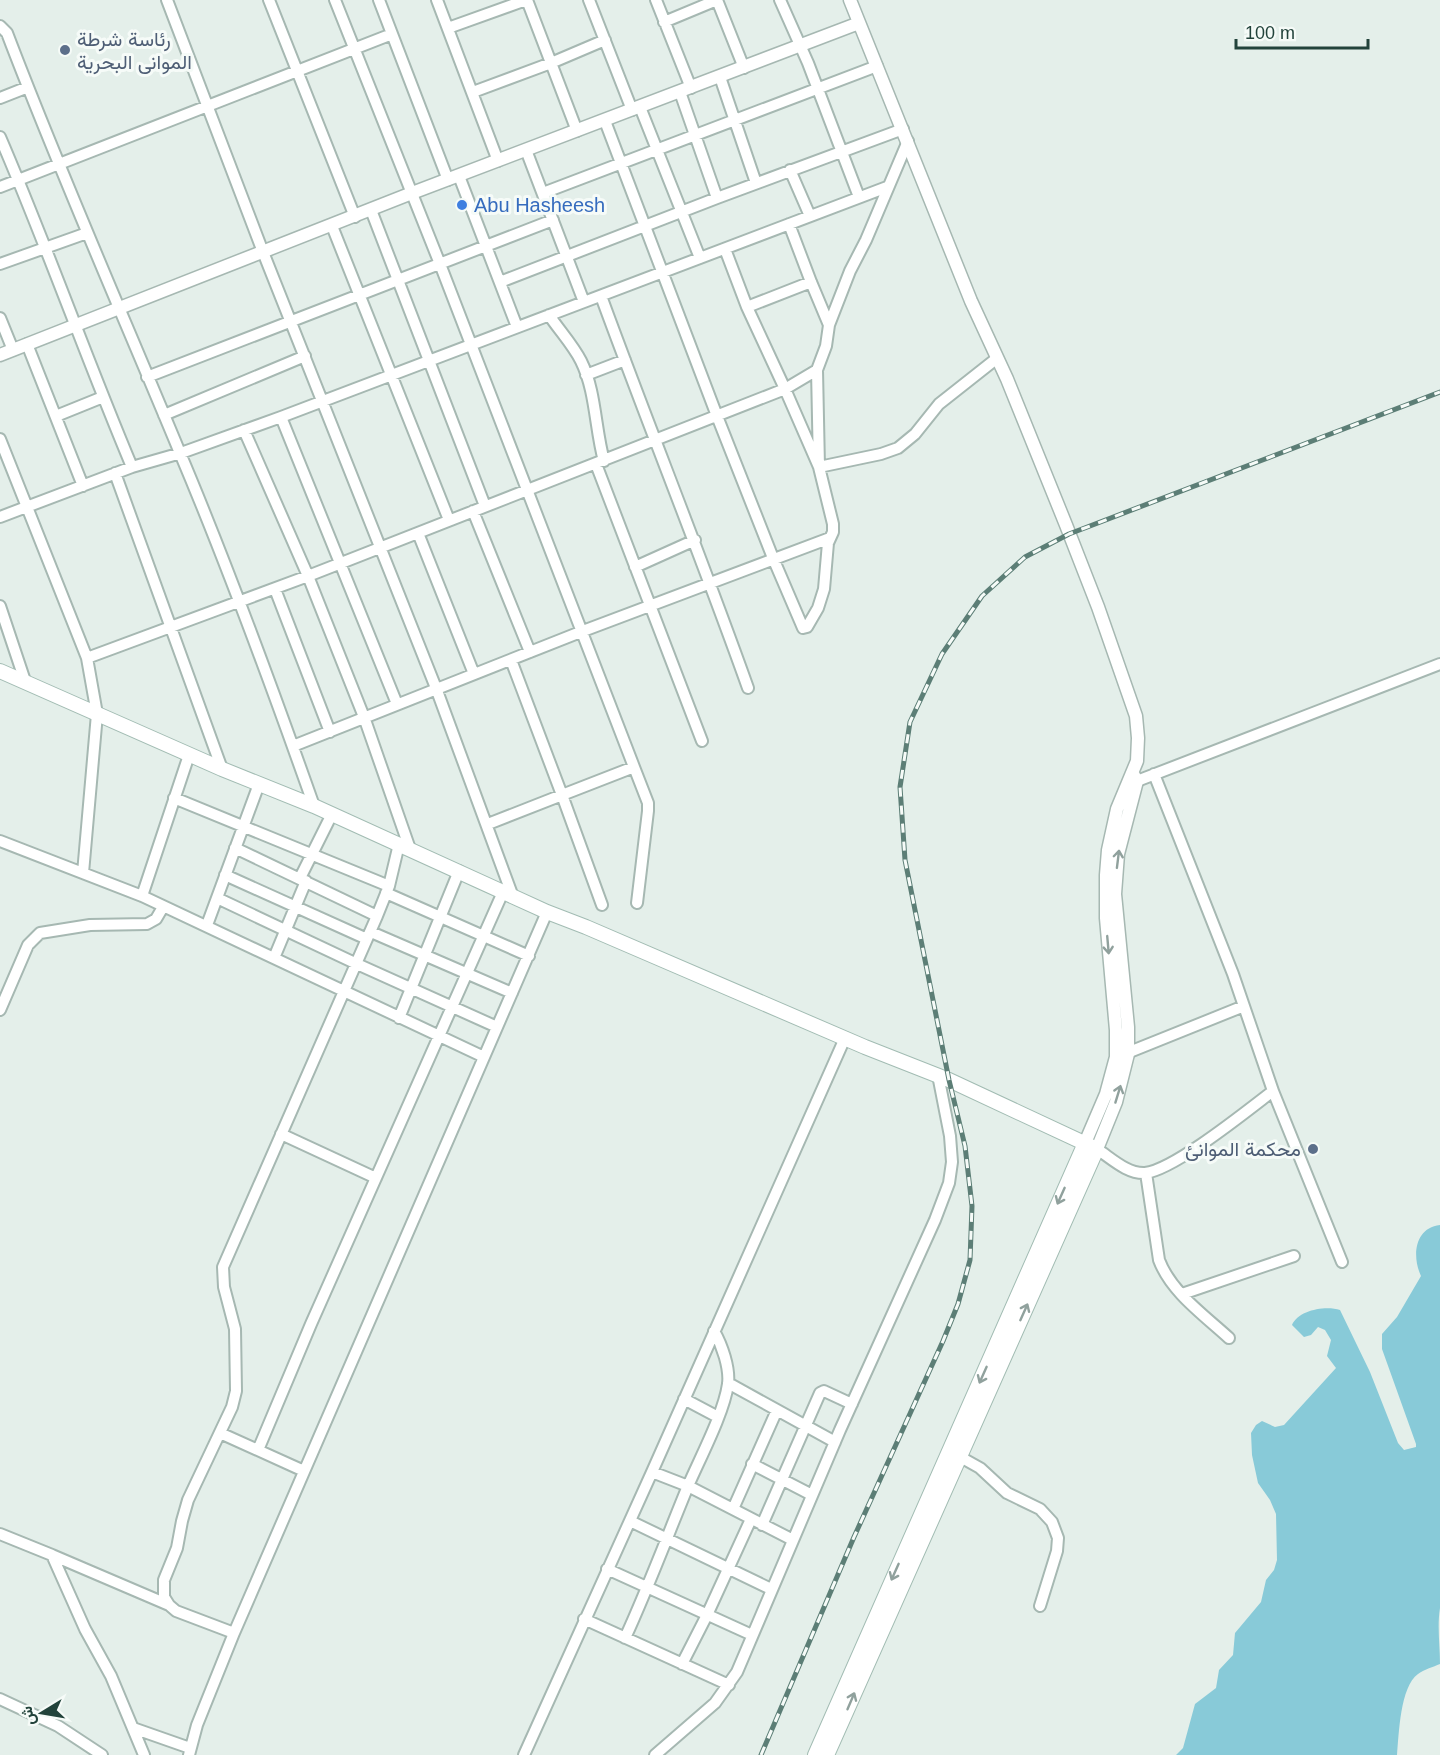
<svg xmlns="http://www.w3.org/2000/svg" width="1440" height="1755" viewBox="0 0 1440 1755" font-family="Arial,Vazirmatn,sans-serif">
<style>
.water{fill:#88cad8}
.lines{fill:none;stroke-linecap:round;stroke-linejoin:round}
.minor-casing{stroke:#a6b8b2;stroke-width:14}
.tertiary-casing{stroke:#a6b8b2;stroke-width:15}
.secondary-casing{stroke:#a2bcb3;stroke-width:16}
.minor{stroke:#fff;stroke-width:10}
.tertiary{stroke:#fff;stroke-width:12}
.secondary{stroke:#fff;stroke-width:14}
.rail-casing{stroke:#5c7e76;stroke-width:5}
.rail{stroke:#f6fbf8;stroke-width:3;stroke-dasharray:9;stroke-linecap:butt}
.oneway{stroke:#90a19d}
.service-dot{fill:#5c6f8a;stroke:#f6fbf8;stroke-width:2}
.shop-dot{fill:#3f7fe0;stroke:#f6fbf8;stroke-width:2}
.labels{text-anchor:middle;stroke-width:6;stroke-linejoin:round;paint-order:stroke}
.service-label{font-size:20px;fill:#4e5e75;stroke:#f6fbf8;text-anchor:start}
.shop-label{font-size:20px;fill:#366cbe;stroke:#f6fbf8;text-anchor:start}
</style>
<rect width="100%" height="100%" fill="#e4efea"/>
<path class="water" d="M1440,1225V1608C1437,1627 1440,1645 1440,1664C1433,1667 1425,1669 1418,1674C1400,1687 1399,1734 1397,1755H1176L1183,1748L1195,1704L1216,1688L1219,1670L1233,1655L1235,1633L1261,1602L1266,1580L1274,1570L1277,1560L1276,1514L1270,1500L1258,1483L1252,1455L1251,1433L1256,1425L1262,1421L1275,1427L1284,1425L1336,1368L1327,1356L1331,1340L1325,1330L1318,1327L1311,1335L1304,1337L1292,1325C1298,1310 1326,1305 1340,1310L1370,1372L1398,1443L1404,1450L1416,1447V1444L1382,1349V1334L1397,1317L1421,1276C1412,1257 1414,1228 1440,1225Z"/>
<g class="lines">
<defs>
<path id="minor" d="M167,0L263,252L436,688L513,897
M269,0L355,217
M335,0L440,264L634,767L562,795L602,905
M379,0L448,180
M437,0L498,161
M527,0L577,131
M589,0L632,110
M656,0L691,88
M780,0L808,63L859,197
M664,22L717,0L744,68
M0,26L7,33C61,175 122,313 180,453C229,569 272,687 314,806
M448,28L526,0
M720,77L756,183
M473,92L551,63L605,40
M680,92L717,198
M0,98L28,87
M640,107L700,258
M605,121L717,416L773,558L803,628L807,627L818,608L824,589L828,543L833,532V524L819,467L785,389L817,370L826,346L829,325L850,271L866,240L908,141
M0,137C47,246 86,358 132,467
M526,150L584,302
M790,170L810,216
M459,176L517,327
M0,187L392,34
M543,193L877,66
M371,210L485,506
M789,224L811,282L829,325
M332,226L449,520
M0,264L87,233
M500,282L717,198L903,129
M601,296C649,427 701,556 748,688
M747,307L811,282
M549,315C559,330 573,345 581,361C596,391 595,429 604,461
M0,318L13,350
M27,344L83,486
M817,370L819,467L881,454L898,448L915,434L939,404L996,359
M586,375L625,360
M147,377L553,220
M164,415L305,356
M56,416L103,397
M281,417L397,704
M244,430L308,576L364,717L410,849
M0,439L87,658L97,714L83,873
M596,464L702,741
M115,473L222,769
M473,511L530,652
M0,517L132,467L181,453L281,417L887,187
M418,533L474,674
M635,567L695,540
M275,589L330,732
M0,606L25,681
M87,658L308,576L785,389L747,307L725,249
M293,746L583,631L830,538
M634,767L648,803V811L637,903
M1137,781L1440,664
M174,798L389,886
M488,824L562,795L511,660
M0,841L142,896L484,1057
M235,848L377,916
M225,875L367,939
M300,878L332,814
M386,893L529,956
M142,896L189,755
M217,898L357,964L497,1027
M207,925L259,784
M371,932L512,993
M274,958L306,881
M0,1010L28,945L40,933L90,925L147,924L156,919L163,907
M399,1018L459,871
M1122,1055L1244,1006
M1273,1091L1342,1262
M281,1134L376,1178
M1097,1149C1111,1158 1127,1174 1145,1173C1174,1170 1248,1110 1273,1091L1233,974L1154,774
M1146,1173L1159,1260C1171,1292 1204,1315 1229,1338
M1182,1294L1294,1256
M728,1383L835,1442
M684,1399L718,1417
M220,1433L304,1471
M258,1450L311,1324L503,892
M955,1454L980,1468L1007,1493L1040,1509L1052,1522L1058,1538L1057,1551L1040,1606
M752,1464L812,1495
M652,1472L688,1486L793,1540
M733,1509L777,1410
M630,1521L771,1589
M762,1525L820,1393L824,1391L852,1404
M0,1534L52,1555L85,1629L111,1676L144,1755
M52,1555L169,1605
M607,1569L752,1635
M584,1619L729,1685
M234,1633L176,1611L169,1605L164,1597V1580L177,1548L182,1521L188,1500L232,1407L236,1391L235,1329L224,1287L223,1267L377,916L389,886L399,844
M625,1638C648,1588 667,1537 688,1486C700,1458 724,1413 728,1384C730,1368 722,1345 714,1331
M682,1664L707,1615L751,1519
M0,1699L58,1726L102,1755
M133,1728L190,1748
M189,1755L197,1725L234,1633L547,912
M524,1755L652,1472L845,1038
M655,1755L715,1703L737,1672L840,1430L935,1220L949,1183L952,1162L950,1136L938,1075"/>
<path id="tertiary" d="M850,0L971,301L1007,379L1066,525L1098,607L1136,716L1138,738L1137,761L1117,809L1108,850L1106,875V918L1116,1030V1057L1106,1094L1085,1143
M0,355L412,193L859,23
M1097,1149L1116,1102L1128,1054V1027L1115,894L1118,854L1137,781L1133,774"/>
<path id="secondary" d="M0,671L222,769L314,806L547,912L586,927L865,1047L949,1080L1097,1149L827,1755
M815,1755L1085,1143"/>
</defs>
<use href="#minor" class="minor-casing"/>
<use href="#tertiary" class="tertiary-casing"/>
<use href="#secondary" class="secondary-casing"/>
<use href="#minor" class="minor"/>
<use href="#tertiary" class="tertiary"/>
<use href="#secondary" class="secondary"/>
<defs>
<path id="rail" d="M761,1755L854,1537L943,1341L958,1304L970,1260L972,1206L965,1146L949,1080L905,860L900,787L910,722L942,654L982,596L1025,557L1069,534L1440,392"/>
</defs>
<use href="#rail" class="rail-casing"/>
<use href="#rail" class="rail"/>
</g>
<defs><path id="oneway-shaft" d="M-6 0H5M1.5-3L5.5 0L1.5 3" fill="none" stroke-width="1.6" stroke-linecap="round" stroke-linejoin="round" transform="scale(1.5)"/></defs>
<g class="oneway">
<use href="#oneway-shaft" transform="translate(1118 859) rotate(-83)"/>
<use href="#oneway-shaft" transform="translate(1108 945) rotate(85)"/>
<use href="#oneway-shaft" transform="translate(1118 1094) rotate(-73)"/>
<use href="#oneway-shaft" transform="translate(1061 1196) rotate(114)"/>
<use href="#oneway-shaft" transform="translate(1024 1312) rotate(-66)"/>
<use href="#oneway-shaft" transform="translate(983 1375) rotate(114)"/>
<use href="#oneway-shaft" transform="translate(895 1572) rotate(114)"/>
<use href="#oneway-shaft" transform="translate(851 1701) rotate(-67)"/>
</g>
<g class="service-dot">
<circle cx="65" cy="50" r="6"/>
<circle cx="1313" cy="1149" r="6"/>
</g>
<circle class="shop-dot" cx="462" cy="205" r="6"/>
<g class="labels">
<g class="service-label">
<text x="77" y="46">رئاسة شرطة<tspan x="77" dy="23">الموانى البحرية</tspan></text>
<text x="1301" y="1156" text-anchor="end">محكمة الموانئ</text>
</g>
<g class="shop-label">
<text x="474" y="212">Abu Hasheesh</text>
</g>
</g>
<g transform="translate(42 1713) rotate(259)" stroke="#f6fbf8" stroke-width="4.5" paint-order="stroke">
<path d="M0-4.5L10 22L0 15L-10 22Z" fill="#22433b"/>
<text y="-9" font-size="16" font-weight="bold" text-anchor="middle" fill="#22433b">ش</text>
</g>
<path d="M1236 39v9h132v-9" fill="none" stroke="#22433b" stroke-width="3"/>
<text x="1245" y="39" font-size="18" fill="#22433b" stroke="#f6fbf8" stroke-width="4.5" paint-order="stroke">100 m</text>
</svg>
